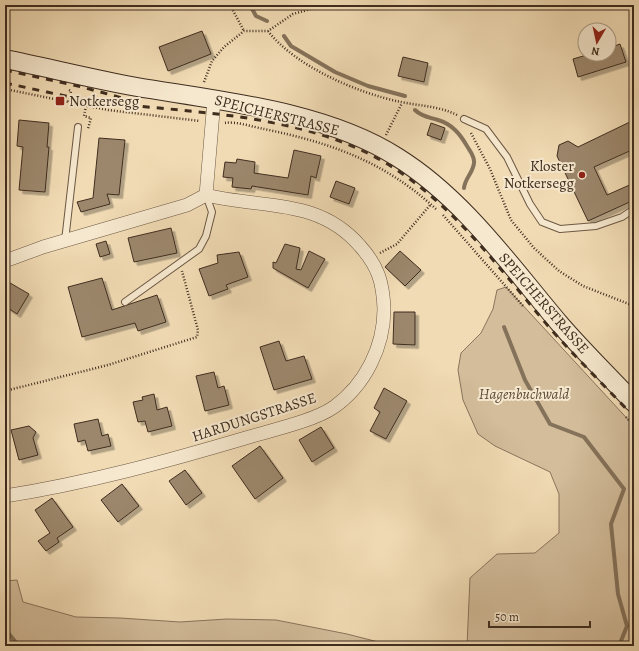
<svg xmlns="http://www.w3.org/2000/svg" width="639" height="651" viewBox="0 0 639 651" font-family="Alegreya,serif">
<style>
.green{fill:#d3bd9b;stroke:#89755d}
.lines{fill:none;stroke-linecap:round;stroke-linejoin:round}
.stream{stroke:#85725a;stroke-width:4}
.building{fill:#9c876c;stroke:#3f2d1f;filter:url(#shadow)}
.lane-casing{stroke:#6c5844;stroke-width:8}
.street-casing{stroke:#6c5844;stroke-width:14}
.secondary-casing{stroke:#3f2d1f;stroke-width:20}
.path{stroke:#3f2d1f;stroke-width:2.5;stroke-dasharray:1 2;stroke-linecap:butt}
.lane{stroke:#f6e8ce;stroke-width:6}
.street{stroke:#f6e8ce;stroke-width:13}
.secondary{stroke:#f6e8ce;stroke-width:18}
.rail{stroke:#3f2d1f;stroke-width:3;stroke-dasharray:7 7;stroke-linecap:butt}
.poi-dot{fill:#8f2418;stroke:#f6e8ce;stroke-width:1.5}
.labels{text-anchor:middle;stroke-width:4;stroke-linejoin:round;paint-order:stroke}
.poi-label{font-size:15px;fill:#3f2d1f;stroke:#f6e8ce;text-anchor:start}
.street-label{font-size:15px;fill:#3f2d1f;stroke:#f6e8ce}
.park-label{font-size:15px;font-style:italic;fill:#5d4a38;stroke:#f6e8ce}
</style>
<defs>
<filter id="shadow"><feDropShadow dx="3.5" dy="3.5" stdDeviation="0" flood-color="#0004"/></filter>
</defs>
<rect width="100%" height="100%" fill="#f1dbb4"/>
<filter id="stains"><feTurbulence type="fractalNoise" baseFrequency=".005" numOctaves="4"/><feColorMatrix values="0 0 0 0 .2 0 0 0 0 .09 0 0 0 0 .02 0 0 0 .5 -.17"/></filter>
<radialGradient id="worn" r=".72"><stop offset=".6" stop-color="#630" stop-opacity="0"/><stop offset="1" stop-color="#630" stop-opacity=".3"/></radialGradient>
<path class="green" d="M506,287L634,426V646H467L470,578L497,554L535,553L559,533V494L550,472L495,446L478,434L463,400L458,370L461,353L481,333L493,309L497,290Z
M17,580L23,602L76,617L120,618L180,622L227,619L276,620L347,634L394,646H5V581Z"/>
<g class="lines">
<path class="stream" d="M250,5L256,16L267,21
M284,36L291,46L335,72L368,86L405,96
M415,110C422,117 429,117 438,120C452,124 460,134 467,146C470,151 475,157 474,163C473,173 465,178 464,188
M504,327L525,380L550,424L584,437L624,489L611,524L618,594L627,626L619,646
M5,629L18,645L70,643L74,646"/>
</g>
<path class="building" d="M202,31L211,54L168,71L159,47Z
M620,44L626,62L578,77L573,59L590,54H609V48Z
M403,57L428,63L424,82L398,76Z
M19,120L49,123L47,147H49L45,192L19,190L23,147L17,146Z
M634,120V149L594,167L607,195L634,183V200L588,221L557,156L559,145L568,141L578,147Z
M431,123L445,128L441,140L427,135Z
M99,138L125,140L119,195L107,194L110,204L81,212L77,202L93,198Z
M294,150L321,156L316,178L311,176L308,195L252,186L251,189L232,187L233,178L223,177L225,162L236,163L237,159L255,162L254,173L288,178Z
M336,181L355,188L349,204L330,197Z
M171,228L177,253L134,262L128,238Z
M106,241L110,254L100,257L96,244Z
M285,244L300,248L296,269L301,270L309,251L325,259L308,288L273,268V262L276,263Z
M400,251L421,270L405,286L385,267Z
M239,252L248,277L226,285L228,289L209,296L199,269L218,263L217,255Z
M102,278L112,310L157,295L166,322L138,331L135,323L82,337L68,287Z
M5,280L29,294L17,314L5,306Z
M394,312H415V345L393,344Z
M279,341L286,361L304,356L312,379L274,390L260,347Z
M214,372L218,388L224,386L229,405L205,411L196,376Z
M384,388L407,401L386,439L370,431L380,412L374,408Z
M154,394L157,410L167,407L172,426L148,432L145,421L138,422L133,402L143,400L142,397Z
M98,419L102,436L108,434L111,446L88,451L85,440L78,442L74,424Z
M29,426L36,432L33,438L38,455L19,460L11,430Z
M321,427L334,448L312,462L299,440Z
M260,446L283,478L255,499L232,466Z
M185,470L202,493L186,505L169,481Z
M122,484L139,506L118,522L101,500Z
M52,498L73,527L57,538L59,542L46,551L38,541L50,533L35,510Z"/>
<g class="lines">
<defs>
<path id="lane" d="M464,119L486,129L507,157L530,204L542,222L560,229L596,226L622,217L634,209
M65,241L78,127
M125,302L199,249L206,236L212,212L206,195"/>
<path id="street" d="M5,261L43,247L187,205L206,195L214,100
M5,496C88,483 168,461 249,437C272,430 314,421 334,407C365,385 384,347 384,309C383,282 378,266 360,246C318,197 261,209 206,195"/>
<path id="secondary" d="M5,59C49,68 93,79 137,87C221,101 325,111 397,157C463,198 510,265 559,323C583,351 609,376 634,403"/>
</defs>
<use href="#lane" class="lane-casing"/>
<use href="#street" class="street-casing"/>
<use href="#secondary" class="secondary-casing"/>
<path class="path" d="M230,5L244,31
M268,31C295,66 357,93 401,102C420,106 439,106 457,115
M204,82L212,61L224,47L244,31H268L293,14L325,5
M5,89L108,110L200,121
M69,90L71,91L69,103
M86,106L84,116L91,118L88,129
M225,123C236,121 253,127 264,129C332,143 385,162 436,209
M471,133L490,169L511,220L534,248L559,271L583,286L634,306
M386,135L402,103
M443,215L523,306
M380,253L397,244L431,204
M5,391L108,365L197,337L198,330L182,271
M626,417L634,426
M5,592V593"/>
<use href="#lane" class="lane"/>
<use href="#street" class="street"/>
<use href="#secondary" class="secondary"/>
<path class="rail" d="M5,70L82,87L133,101
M5,83C39,90 74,99 108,103C189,112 276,114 352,146C437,181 491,259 549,327C576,358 606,387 634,417"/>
</g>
<g class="poi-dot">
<rect x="55" y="96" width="10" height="10" rx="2"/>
<circle cx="582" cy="175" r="4"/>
</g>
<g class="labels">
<g class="poi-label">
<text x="69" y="106">Notkersegg</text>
<text x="574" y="171" text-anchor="end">Kloster<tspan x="574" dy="17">Notkersegg</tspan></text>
</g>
<g class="street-label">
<text transform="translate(277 115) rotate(14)" y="5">SPEICHERSTRASSE</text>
<text transform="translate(544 303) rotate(49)" y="5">SPEICHERSTRASSE</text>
<text transform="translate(254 417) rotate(-18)" y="5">HARDUNGSTRASSE</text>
</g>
<g class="park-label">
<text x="524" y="399">Hagenbuchwald</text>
</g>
</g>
<rect width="639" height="651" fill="none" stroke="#f1dbb4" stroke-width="20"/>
<rect x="6" y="6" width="627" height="639" fill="none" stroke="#3f2d1f" stroke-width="2"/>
<rect x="10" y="10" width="619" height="631" fill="none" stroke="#3f2d1f"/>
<g transform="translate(597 42) rotate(189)"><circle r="19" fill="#f6e8ce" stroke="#ad9d88"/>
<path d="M0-3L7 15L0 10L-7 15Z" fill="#8f2418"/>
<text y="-6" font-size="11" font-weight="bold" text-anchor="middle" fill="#3f2d1f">N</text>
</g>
<path d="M489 621v6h101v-6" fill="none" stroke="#3f2d1f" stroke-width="2"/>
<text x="495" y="621" font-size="12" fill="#3f2d1f" stroke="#f6e8ce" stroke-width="3" paint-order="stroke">50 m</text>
<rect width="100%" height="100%" filter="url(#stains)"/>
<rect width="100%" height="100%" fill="url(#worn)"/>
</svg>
